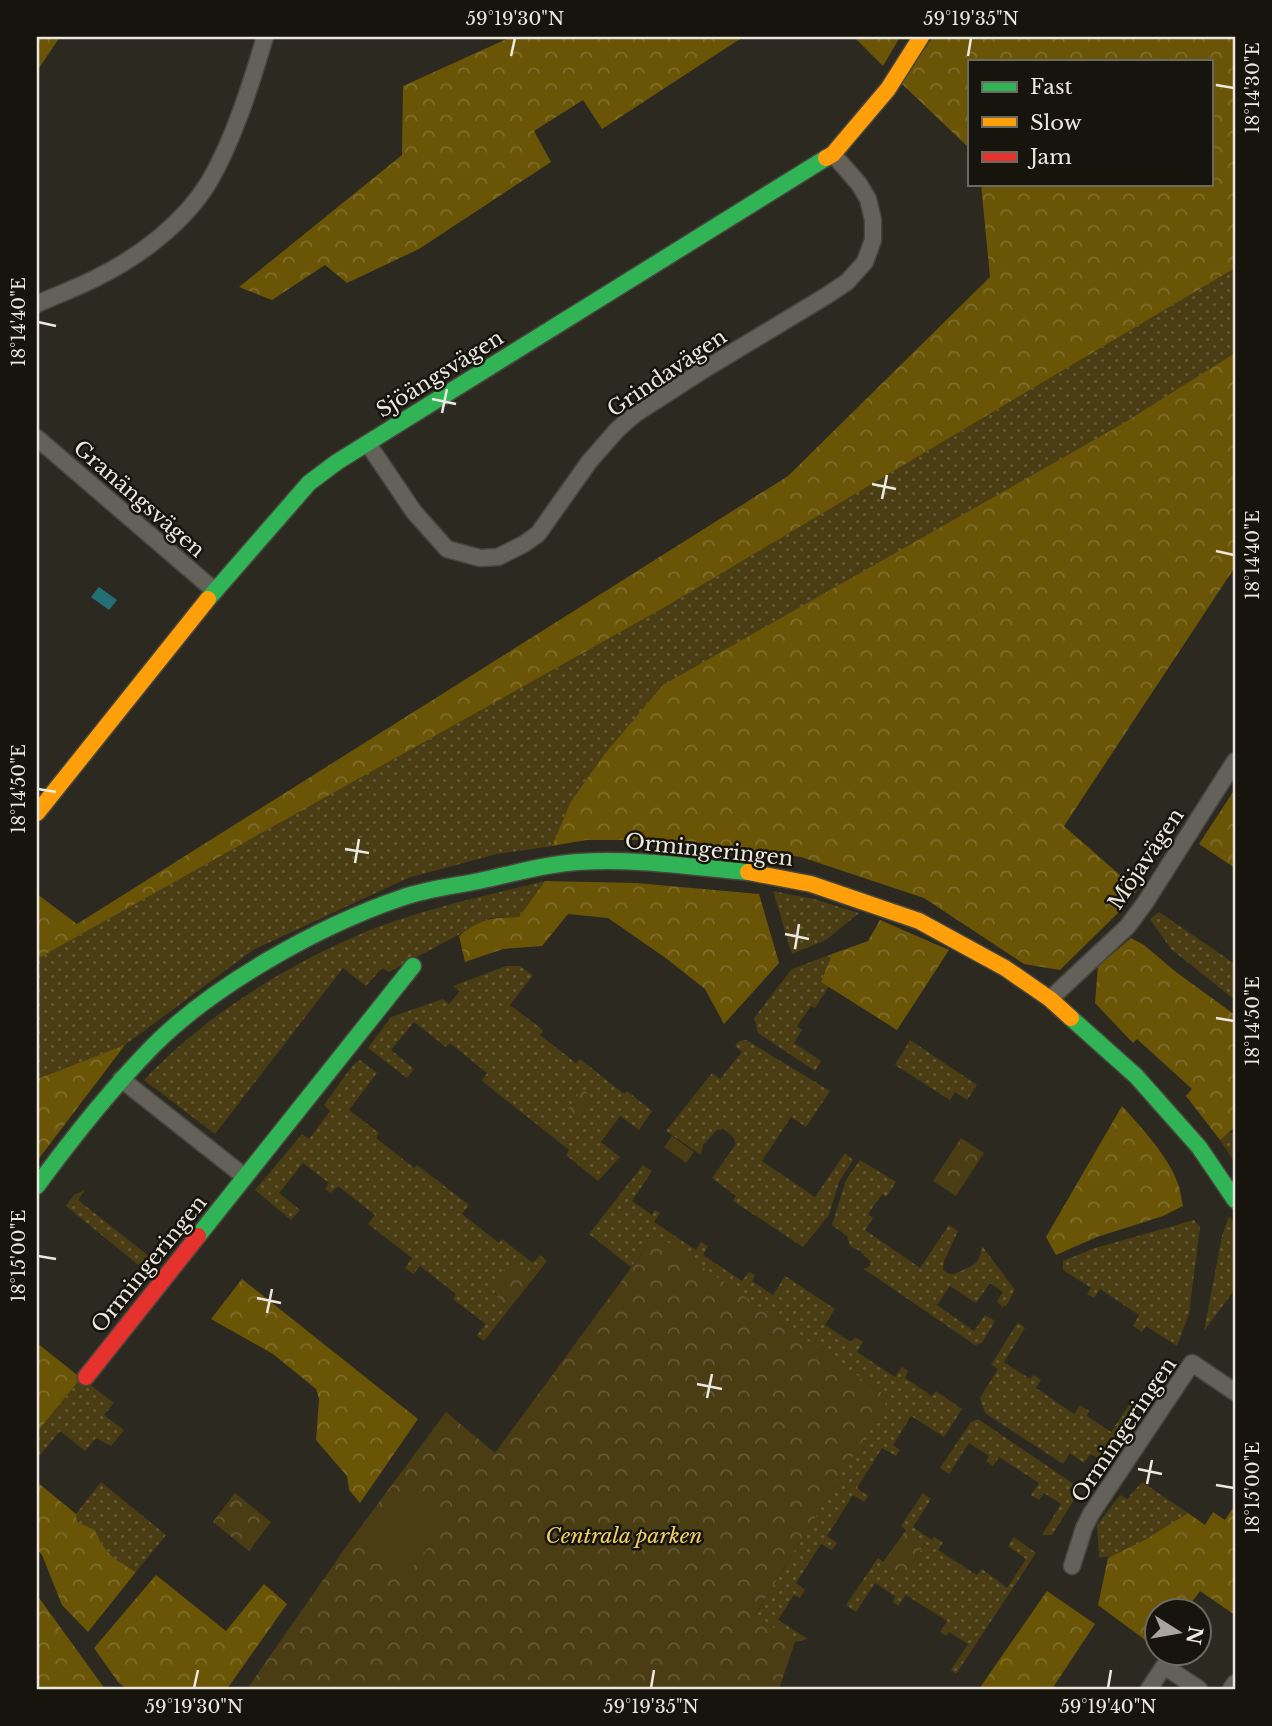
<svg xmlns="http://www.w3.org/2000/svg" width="1272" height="1726" viewBox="0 0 1272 1726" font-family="'Libre Baskerville',serif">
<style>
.grass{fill:url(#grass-dots)}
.forest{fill:url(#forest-crowns)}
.park{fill:url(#park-crowns)}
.pitch{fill:#4a3d14}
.water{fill:#227075}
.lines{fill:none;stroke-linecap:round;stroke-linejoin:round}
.street-casing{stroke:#47453d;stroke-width:19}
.fast-casing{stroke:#47453d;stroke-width:19}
.slow-casing{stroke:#47453d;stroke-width:19}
.jam-casing{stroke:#47453d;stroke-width:19}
.street{stroke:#64615b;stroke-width:16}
.fast{stroke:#30b455;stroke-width:16}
.slow{stroke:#ff9f0a;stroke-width:16}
.jam{stroke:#e5322d;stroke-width:16}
.ticks{fill:none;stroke:#ece8df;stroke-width:2.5}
.labels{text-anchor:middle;stroke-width:5;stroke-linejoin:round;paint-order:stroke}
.street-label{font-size:21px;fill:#ece8df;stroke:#16140d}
.park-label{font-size:21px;font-style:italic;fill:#f1ce67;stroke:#16140d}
.neatline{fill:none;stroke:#ece8df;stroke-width:2.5}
.ticks-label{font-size:18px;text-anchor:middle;fill:#ece8df}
</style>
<defs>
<pattern id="grass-dots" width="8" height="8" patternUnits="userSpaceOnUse" patternTransform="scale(1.75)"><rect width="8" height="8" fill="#4a3d14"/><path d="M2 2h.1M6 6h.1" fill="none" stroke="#645936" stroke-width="1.8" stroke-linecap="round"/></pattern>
<pattern id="forest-crowns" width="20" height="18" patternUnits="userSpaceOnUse" patternTransform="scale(1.75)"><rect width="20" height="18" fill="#6a5507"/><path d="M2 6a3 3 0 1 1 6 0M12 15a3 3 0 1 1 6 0" fill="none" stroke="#7f6d2b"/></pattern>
<pattern id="park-crowns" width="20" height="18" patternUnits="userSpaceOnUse" patternTransform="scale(1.75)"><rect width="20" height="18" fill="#4a3d14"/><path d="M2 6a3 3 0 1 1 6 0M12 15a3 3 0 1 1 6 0" fill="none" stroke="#645936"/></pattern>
</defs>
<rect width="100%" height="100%" fill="#2c2921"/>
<path class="grass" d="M1235,268V353L603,756L570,803L552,846L497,854L408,878L253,950L125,1045L37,1079V959L665,607Z
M545,881L519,917L490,918L389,972L382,968L366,986L343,968L215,1134L144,1080C203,1018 278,970 356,936C416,910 482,897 545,881Z
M773,891L814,899L859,913L826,940L792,954Z
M1159,912L1235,964V1000L1171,949L1150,919Z
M832,954L821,982L829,986L815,1008L811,1006L797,1026L802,1030L794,1043L821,1061L815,1071L758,1033L754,1018L792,969Z
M506,966H520L533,975L510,1005L543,1030L540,1035L576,1063L580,1059L624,1094L627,1091L652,1111L639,1130L620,1116L601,1142L620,1157L598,1181L566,1155L569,1150L482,1081L487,1073L450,1043L446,1047L414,1022L391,1050L414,1069L407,1078L368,1048L391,1017L443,999L449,1004L460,991L453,986Z
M746,1040L830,1091L806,1127L791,1117L762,1161L815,1197L845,1153L853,1160L839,1182L829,1215L803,1247L733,1201L736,1196L712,1178L736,1144L733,1137L724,1129L717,1130L703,1145L701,1155L666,1131L712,1073L720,1079L742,1052L735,1046L739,1041Z
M910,1040L977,1085L967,1100L955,1092L950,1100L895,1065Z
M360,1060L377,1073L349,1110L379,1133L376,1138L414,1168L417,1165L469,1205L462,1214L499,1243L502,1239L533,1263L540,1255L547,1261L537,1274L528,1266L497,1277L495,1294L509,1309L484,1341L477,1335L486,1324L453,1299L456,1294L420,1266L413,1274L405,1268L412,1258L368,1224L375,1215L338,1186L331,1193L325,1189L329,1183L303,1163L279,1193L300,1210L291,1220L255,1190L302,1134L309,1139L330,1111L324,1105L353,1065Z
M1229,1132L1235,1135V1163L1220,1140Z
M860,1160L896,1182L886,1197L882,1194L868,1214L873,1218L865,1230L920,1268L949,1225L958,1231L944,1261L943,1270C952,1277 954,1274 963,1270C978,1263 979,1263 982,1246L1015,1290L1006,1306L1002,1307L997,1301L1003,1292L990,1283L976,1303L950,1286L937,1305L974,1331L985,1315L995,1321L982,1343L975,1345L864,1269L869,1267L871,1262L860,1251L850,1246L847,1236L832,1225L846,1180Z
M643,1165L652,1171L632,1201L652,1215L655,1210L660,1213L654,1222L696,1250L701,1242L708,1246L703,1255L742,1281L749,1272L755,1275L752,1281L773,1295L785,1276L835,1309L825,1325L851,1342L855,1337L863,1342L857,1352L895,1377L902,1367L908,1371L905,1378L932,1396L936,1391L962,1409L944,1437L911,1416L893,1445L900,1450L896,1456L882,1448L857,1488L868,1496L864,1502L853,1495L827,1536L837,1543L832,1550L821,1544L796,1583L805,1590L800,1598L794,1595L778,1620L808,1639L795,1642L755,1616L888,1397L656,1235L631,1267L589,1234Z
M85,1190L78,1200L155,1261L147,1272L66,1206L74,1195Z
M1229,1216L1235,1224V1289L1204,1331L1222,1236Z
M1194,1220L1200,1227L1189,1314L1177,1346L1146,1326L1142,1332L1133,1326L1139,1315L1100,1289L1094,1298L1087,1294L1091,1288L1063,1270V1261L1095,1248Z
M1018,1322L1025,1328L1004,1362L1030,1379L1034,1375L1041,1380L1036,1388L1074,1414L1080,1405L1089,1411L1087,1416L1111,1432L1131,1402L1136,1405L1101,1458H1098L1090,1454L1084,1463L1070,1453L1063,1464L985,1413L980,1398L998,1369L991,1365Z
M81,1378L114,1403L104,1415L124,1430L111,1446L96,1438L85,1451L60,1431L37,1459V1432Z
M978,1419L1078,1487L1077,1495L1052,1535H1042L1061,1504L1044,1493L1039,1500L1031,1495L1039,1483L999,1457L993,1466L986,1461L989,1456L969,1443L949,1474L940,1468L971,1422Z
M101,1482L166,1535L136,1572C114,1559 105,1554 95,1530L77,1522L76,1514Z
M1142,1482L1188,1513C1168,1525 1122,1561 1099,1557L1097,1525L1120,1495L1127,1499Z
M923,1493L931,1499L913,1527L932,1540L934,1537L943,1542L938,1550L977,1575L982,1569L1007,1588L1026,1559L1008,1546L1014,1537L1036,1553L956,1674L951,1670L968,1644L949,1632L946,1636L940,1632L947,1621L906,1595L898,1606L893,1602L895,1596L875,1583L856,1612L846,1605L878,1558L903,1576L925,1544L901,1526Z"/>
<path class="forest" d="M37,37H60L37,71Z
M511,37H743L602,129L583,100L534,131L551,162L419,249L347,283L325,265L272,300L239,287L402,155L403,86Z
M854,37H900L883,66Z
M933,37H1235V268L665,607L37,959V894L77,924L788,476L990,277L981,184H1211V61H969V148L901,83Z
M1235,353V567L1064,826L1137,890L1120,911L1060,970L1024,964L924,898L801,857L679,840H586L552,846L570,803L603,756L663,685L1124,423Z
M1235,789V868L1199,844Z
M545,881L636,883L759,894L779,963L724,1024L705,989L667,959L608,918L568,914L542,946L503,949L465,962L459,936C483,918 490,918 519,917Z
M880,920L949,950L897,1030L821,982L832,954L868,941Z
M1131,938L1144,945L1176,972L1235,1015V1127L1220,1140L1186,1096L1192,1089L1137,1039L1133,1043L1095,1003L1098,966Z
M125,1045L37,1161V1079Z
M1122,1106C1141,1127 1169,1157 1178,1184C1181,1191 1181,1199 1183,1206L1163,1216L1097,1237L1056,1255L1046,1237Z
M242,1279L418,1419L360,1503L349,1490L347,1476L316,1440L319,1399L316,1389L273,1354L211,1319Z
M37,1343L81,1378L37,1432Z
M37,1482L76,1514L77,1522L95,1530C105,1554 114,1559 136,1572L88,1632L62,1605L42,1555L37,1549Z
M1235,1505V1615L1200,1591L1186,1610H1156V1648L1098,1605L1108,1558L1145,1540L1188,1513L1205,1525L1213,1512L1225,1520Z
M156,1575L226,1631L264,1584L287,1604L227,1689H127L118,1682L94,1648Z
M1047,1591L1095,1624L1052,1689H979Z
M37,1595L105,1689H37Z"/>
<path class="park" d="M582,1089L594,1098L578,1118L567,1110Z
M961,1138L984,1153L956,1196L933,1181Z
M656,1234L889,1398L755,1615L795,1642L779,1689H247L348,1544L446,1412L495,1453Z
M515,1264L528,1266L537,1274L509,1309C488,1294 490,1273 515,1264Z
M235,1493L271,1522L249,1551L213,1522Z
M906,1530L925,1543L903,1577L883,1562Z"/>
<path class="pitch" d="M672,1136L694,1152L686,1163L664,1147Z
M409,1487L450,1520L406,1575L365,1542Z"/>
<path class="water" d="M99,587L117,600L109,610L91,597Z"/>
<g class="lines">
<defs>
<path id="street" d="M37,304C56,295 77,288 96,278C139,257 184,223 209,182C234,139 251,84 265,37
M37,438L215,591
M368,444L414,512L447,549L480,558L498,557L524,544L538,534L589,462L617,430L635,414L705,369L826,296L847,282L865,262L873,240V220L868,199L859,184L833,154
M1050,999L1127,927L1145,903L1235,761
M121,1079L245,1177
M1072,1566L1084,1528L1091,1514L1192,1363L1235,1392
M1149,1689L1164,1666L1199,1689
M1231,1689L1235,1683"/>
<path id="fast" d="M208,599L309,483L337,462L826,158
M1071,1018L1136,1076L1199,1147L1235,1200
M37,1186C73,1137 110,1090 152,1047C213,985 319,926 401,898C426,889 454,886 479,881C512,874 545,864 578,862C635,858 691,867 748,872
M198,1236L413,966"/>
<path id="slow" d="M826,158L833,154L888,89L921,37
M37,813L208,599
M748,872L811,884L919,921L1005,968L1050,999L1071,1018"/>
<path id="jam" d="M86,1377L198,1236"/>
</defs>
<use href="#street" class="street-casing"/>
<use href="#fast" class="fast-casing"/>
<use href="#slow" class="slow-casing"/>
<use href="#jam" class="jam-casing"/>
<use href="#street" class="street"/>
<use href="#fast" class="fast"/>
<use href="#slow" class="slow"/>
<use href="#jam" class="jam"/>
</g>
<path class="ticks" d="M511,56L515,38M968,56L971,38M1216,85L1234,88M38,322L56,326M432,399L456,404M442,413L447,389M872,484L896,489M882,499L887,475M1216,551L1234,555M38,789L56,792M345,849L369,853M355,863L359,839M785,934L809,939M795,949L799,924M1216,1018L1234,1021M38,1256L56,1259M257,1298L281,1303M267,1313L272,1289M697,1384L722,1389M707,1398L712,1374M1138,1469L1162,1474M1147,1484L1152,1460M1216,1485L1234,1488M194,1688L198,1670M651,1688L654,1670M1108,1688L1111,1670"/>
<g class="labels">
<g class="street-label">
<text transform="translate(667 373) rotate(-34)" y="7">Grindavägen</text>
<text transform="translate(440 374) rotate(-32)" y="7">Sjöängsvägen</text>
<text transform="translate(139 499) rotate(41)" y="7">Granängsvägen</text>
<text transform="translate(709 850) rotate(6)" y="7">Ormingeringen</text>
<text transform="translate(1146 859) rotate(-56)" y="7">Möjavägen</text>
<text transform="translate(149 1264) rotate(-51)" y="7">Ormingeringen</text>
<text transform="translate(1124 1430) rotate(-56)" y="7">Ormingeringen</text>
</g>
<g class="park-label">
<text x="624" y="1543">Centrala parken</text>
</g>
</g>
<rect width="1272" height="1726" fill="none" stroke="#16140d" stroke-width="77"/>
<rect x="968" y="60" width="245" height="126" fill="#16140d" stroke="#6c6961" stroke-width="2"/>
<rect x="982" y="82" width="35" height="10" fill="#30b455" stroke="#6c6961" stroke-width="2"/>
<text x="1030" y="94" font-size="21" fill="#ece8df">Fast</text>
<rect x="982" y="117" width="35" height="10" fill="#ff9f0a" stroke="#6c6961" stroke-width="2"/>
<text x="1030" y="130" font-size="21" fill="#ece8df">Slow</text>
<rect x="982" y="152" width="35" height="10" fill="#e5322d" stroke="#6c6961" stroke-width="2"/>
<text x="1030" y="164" font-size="21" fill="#ece8df">Jam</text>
<g transform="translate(1178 1632) rotate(101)"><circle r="33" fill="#16140d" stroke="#6c6961" stroke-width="2"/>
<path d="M0-5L12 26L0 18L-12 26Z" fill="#a9a59c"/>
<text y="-10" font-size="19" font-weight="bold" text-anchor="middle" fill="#ece8df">N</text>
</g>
<rect x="38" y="38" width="1196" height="1650" class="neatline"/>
<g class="ticks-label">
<text x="515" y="25">59°19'30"N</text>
<text x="971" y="25">59°19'35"N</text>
<text transform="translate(1253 88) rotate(-90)" y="6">18°14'30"E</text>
<text transform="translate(19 322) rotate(-90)" y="6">18°14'40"E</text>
<text transform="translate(1253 555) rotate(-90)" y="6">18°14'40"E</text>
<text transform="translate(19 789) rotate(-90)" y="6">18°14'50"E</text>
<text transform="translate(1253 1021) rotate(-90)" y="6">18°14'50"E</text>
<text transform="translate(19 1256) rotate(-90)" y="6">18°15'00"E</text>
<text transform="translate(1253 1488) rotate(-90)" y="6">18°15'00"E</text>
<text x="194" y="1713">59°19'30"N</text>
<text x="651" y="1713">59°19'35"N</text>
<text x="1108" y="1713">59°19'40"N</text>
</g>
</svg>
